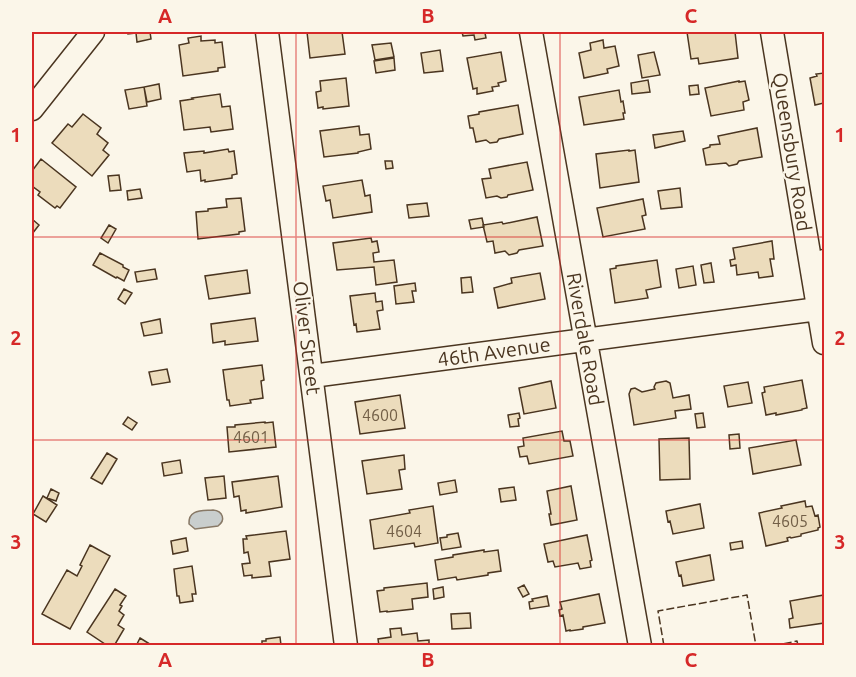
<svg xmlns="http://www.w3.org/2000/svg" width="856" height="677" viewBox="0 0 856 677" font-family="Ubuntu,sans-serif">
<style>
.water{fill:#c9cecd;stroke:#887966;stroke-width:1.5}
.building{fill:#ecdcbc;stroke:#4a3520;stroke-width:1.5}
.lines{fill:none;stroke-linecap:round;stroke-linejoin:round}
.minor-casing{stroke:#4a3520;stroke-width:25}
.minor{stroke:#fbf6e9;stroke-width:22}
.fence{stroke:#4a3520;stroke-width:1.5;stroke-dasharray:8 3;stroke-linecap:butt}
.grid{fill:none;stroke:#d62828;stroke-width:1.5;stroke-opacity:0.55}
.labels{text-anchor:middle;stroke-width:4.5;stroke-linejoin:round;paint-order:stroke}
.number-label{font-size:16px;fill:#725f47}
.street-label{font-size:20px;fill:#4a3520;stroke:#fbf6e9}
.neatline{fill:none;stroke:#d62828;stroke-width:2}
.grid-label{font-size:20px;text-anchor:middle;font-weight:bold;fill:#d62828}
</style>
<rect width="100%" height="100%" fill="#fbf6e9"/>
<path class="water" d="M213,510C223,511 226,520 218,526L195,529L189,524C188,509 202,511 213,510Z"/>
<path class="building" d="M128,32H150L151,39L137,42L136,33L128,34Z
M307,32H342L345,54L310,58Z
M462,32H491L485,33L486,38L475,40L474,35L463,36Z
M687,32H735L738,58L699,64L698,58L691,59Z
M201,36V41L215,40V43L222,42L225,67L218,68V71L183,76L179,45L189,43L188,38Z
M603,40L604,48L615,46L619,66L607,69L608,73L584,78L579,53L591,50L590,43Z
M391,43L394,57L375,60L372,45Z
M440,50L443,71L424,73L421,53Z
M501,52L506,81L498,83L499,86L492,87L493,91L477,94V88L473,89L467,58Z
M654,52L660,75L642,78L638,55Z
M394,58L395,70L376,73L374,61Z
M824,73V103L815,105L810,78L817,76L816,74Z
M346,78L349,106L323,109V107L318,108L316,92L321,91L320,81Z
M648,80L650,92L632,94L631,83Z
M739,81V82L745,81L749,100L743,102L744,110L711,116L705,88Z
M159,84L161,99L147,102L144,87Z
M698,85L699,94L690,95L689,86Z
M144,87L147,106L129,109L125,90Z
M619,90L621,102L623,101L625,113H623L624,119L584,125L579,97Z
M220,94L222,107L230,106L233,129L211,132L210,127L184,130L180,101L193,99L192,98Z
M518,105L523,134L499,139L497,142L490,143L486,140L476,142L473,128H470L468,116L479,114V112Z
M83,114L101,128L97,134L108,143L103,150L109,155L92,176L52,143L68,124L72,127Z
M359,126L360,135L369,134L371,149L358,152V153L324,157L320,131Z
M757,128L762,157L739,161L737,164L729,166L726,163L706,165L703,149L710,147V145L720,144L718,136Z
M683,131L685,141L655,148L653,135Z
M228,149L229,152L234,151L237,174L232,175V178L205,182V180L201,181L200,170L187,172L184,153L204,151V153Z
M629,150V151L635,150L639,182L600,188L596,154Z
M41,159L76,187L60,208L57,206L55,208L38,195L40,192L32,186V171Z
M385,161H392L393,168L386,169Z
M527,162L533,190L508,195L507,197L501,198L497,196L486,198L482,179L491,178L489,169Z
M119,175L121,190L110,191L108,176Z
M362,180L365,196L370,195L372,212L333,218L330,200L326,201L323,186Z
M680,188L682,207L661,209L658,191Z
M140,189L142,198L128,200L127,191Z
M241,198L245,231L239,232V234L198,239L196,212L208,211V209L227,207L226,199Z
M643,199L646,215L642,216L645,229L603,237L597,208Z
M427,203L429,216L409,218L407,205Z
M537,217L543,246L519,250L517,253L509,255L505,251L495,253L493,241L487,242L483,225L502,222L503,224Z
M482,218L484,227L471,229L469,220Z
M32,219L39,225L32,234Z
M109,225L116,229L108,243L101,238Z
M371,238L372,242L377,241L379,252L373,253L374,262L394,260L397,282L376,285L374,267L337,270L333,243Z
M772,241L774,259H770L773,276L759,278L758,272L737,275L736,265L731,266L730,260L735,259L733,248Z
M100,253L123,265V267L129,270L124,281L117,277L116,278L93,265Z
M657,260L661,287L646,290L648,298L615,303L610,269L616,268V266Z
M711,263L714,282L704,283L701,265Z
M693,266L696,285L679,288L676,269Z
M155,269L157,279L137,282L135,272Z
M247,270L250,293L209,299L205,276Z
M540,273L545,299L498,308L494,288L512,283L511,278Z
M471,277L473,292L462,293L461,278Z
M415,283L416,291H412L414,302L396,304L394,286Z
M124,289L132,293L125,304L118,299Z
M375,293L376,302L382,301L383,310L377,311L380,329L357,332L356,324L354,325L350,296Z
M255,318L258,341L225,345V341L213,343L211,324Z
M160,319L162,333L144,336L141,323Z
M262,365L264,380L261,381L263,398L250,400L251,403L230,406L229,400H227L223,370Z
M167,369L170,382L152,385L149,372Z
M802,380L807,408L802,409V410L776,415V413L766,415L762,393L765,392L764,387Z
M551,381L556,408L524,414L519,388Z
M666,381L670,383L673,398L689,395L691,409L675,411L676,418L634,425L629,394L631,389L635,388L642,392L655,389L654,387L656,383Z
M748,382L752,403L728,407L724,386Z
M400,395L405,428L360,434L355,402Z
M519,413L520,418L518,419L519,426L510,427L508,415Z
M703,413L705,427L697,428L695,414Z
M128,417L137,423L132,430L123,424Z
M265,422V423L273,422L276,447L229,452L227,427H235V425Z
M562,431L564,441H570L573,456L529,464L527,456L520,457L518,447L524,446L523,438Z
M739,434L740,448L730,449L729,435Z
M689,438L690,479L660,480L659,439Z
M796,440L801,465L753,474L749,448Z
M107,453L117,459L102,484L91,478Z
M404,455L405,469L399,470L402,489L367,494L362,461Z
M180,460L182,473L164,476L162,463Z
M224,476L226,498L208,500L205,478Z
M278,476L282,507L246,513V510L241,511L239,496L234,497L232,482Z
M455,480L457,492L440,495L438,483Z
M571,486L577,520L551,525L549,514H551L547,491Z
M514,487L516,500L501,502L499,489Z
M51,489L59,493L56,501L47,498Z
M43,496L57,505L46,522L33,514Z
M805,501L806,507L812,506L815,516L818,515L820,527L818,528V530L801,534V536L791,538L790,537L787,538L788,541L766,546L759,513L782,508L781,506Z
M700,504L704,528L673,534L670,521L668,522L666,511Z
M433,506L438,543L415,547L414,543L374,549L370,520L410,513L409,510Z
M286,531L290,559L269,562L271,576L252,578V575L244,576L242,564L250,563L248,552L244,553L243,539H247L246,536Z
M458,533L461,547L442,550L440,538L447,537V535Z
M587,535L592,560L590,561L591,567L580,569L578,563L555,567L553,561L548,562L544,544Z
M186,538L188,551L173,554L171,541Z
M742,541L743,548L731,550L730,543Z
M90,545L110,556L70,629L42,614L67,570L77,576L82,566L80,565Z
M484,550V552L498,550L501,571L488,573V575L457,580L456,577L438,580L435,560L453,557V555Z
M710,555L714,580L683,586L681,575L679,576L676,562Z
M192,566L196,594H192L193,601L180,603L179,596H177L174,569Z
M427,583L428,597L412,599L413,609L387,612V611L380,612L377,591L384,590V588Z
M524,585L529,594L523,597L518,588Z
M443,587L444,597L434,599L433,589Z
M115,589L126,596L120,605L122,606L119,611L124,615L118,625L124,629L114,646H108L87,632Z
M599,594L605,623L583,627V629L570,631V630L566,631L563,615L560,616L559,610L562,609L560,602Z
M824,595V623L790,628L789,619L793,618L790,601Z
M547,596L549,606L530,609L529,602L533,601L532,599Z
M470,613L471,628L452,629L451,614Z
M401,628L402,635L417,633L418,641L429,640V644H432V646H379L378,639L391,637L390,629Z
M280,637L281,645L292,644V646H251L262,644V641H266V639Z
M140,638L153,646H136Z"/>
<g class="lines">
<defs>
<path id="minor" d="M267,32L346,646
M531,32L640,646
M772,32L824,343
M32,109L93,32
M312,376L818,309L822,268L824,261"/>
</defs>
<use href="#minor" class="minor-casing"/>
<use href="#minor" class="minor"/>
<path class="fence" d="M664,646L658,611L747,595L756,646
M773,646L797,641L798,646"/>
</g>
<path class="grid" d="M296,32V646M560,32V646M32,237H824M32,440H824"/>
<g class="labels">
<g class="number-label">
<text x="380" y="421">4600</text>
<text x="251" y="443">4601</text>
<text x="790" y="527">4605</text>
<text x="404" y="537">4604</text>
</g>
<g class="street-label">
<text transform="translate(792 152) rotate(81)" y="7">Queensbury Road</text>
<text transform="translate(307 338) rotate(83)" y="7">Oliver Street</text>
<text transform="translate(585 339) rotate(80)" y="7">Riverdale Road</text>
<text transform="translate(494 352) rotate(-8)" y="7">46th Avenue</text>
</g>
</g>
<rect width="856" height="677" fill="none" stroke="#fbf6e9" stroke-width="66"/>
<rect x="33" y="33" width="790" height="611" class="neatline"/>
<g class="grid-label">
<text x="165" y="23">A</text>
<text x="428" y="23">B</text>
<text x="691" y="23">C</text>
<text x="16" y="142">1</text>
<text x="840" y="142">1</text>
<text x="16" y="345">2</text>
<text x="840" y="345">2</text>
<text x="16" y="549">3</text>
<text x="840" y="549">3</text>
<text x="165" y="667">A</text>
<text x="428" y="667">B</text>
<text x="691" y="667">C</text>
</g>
</svg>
